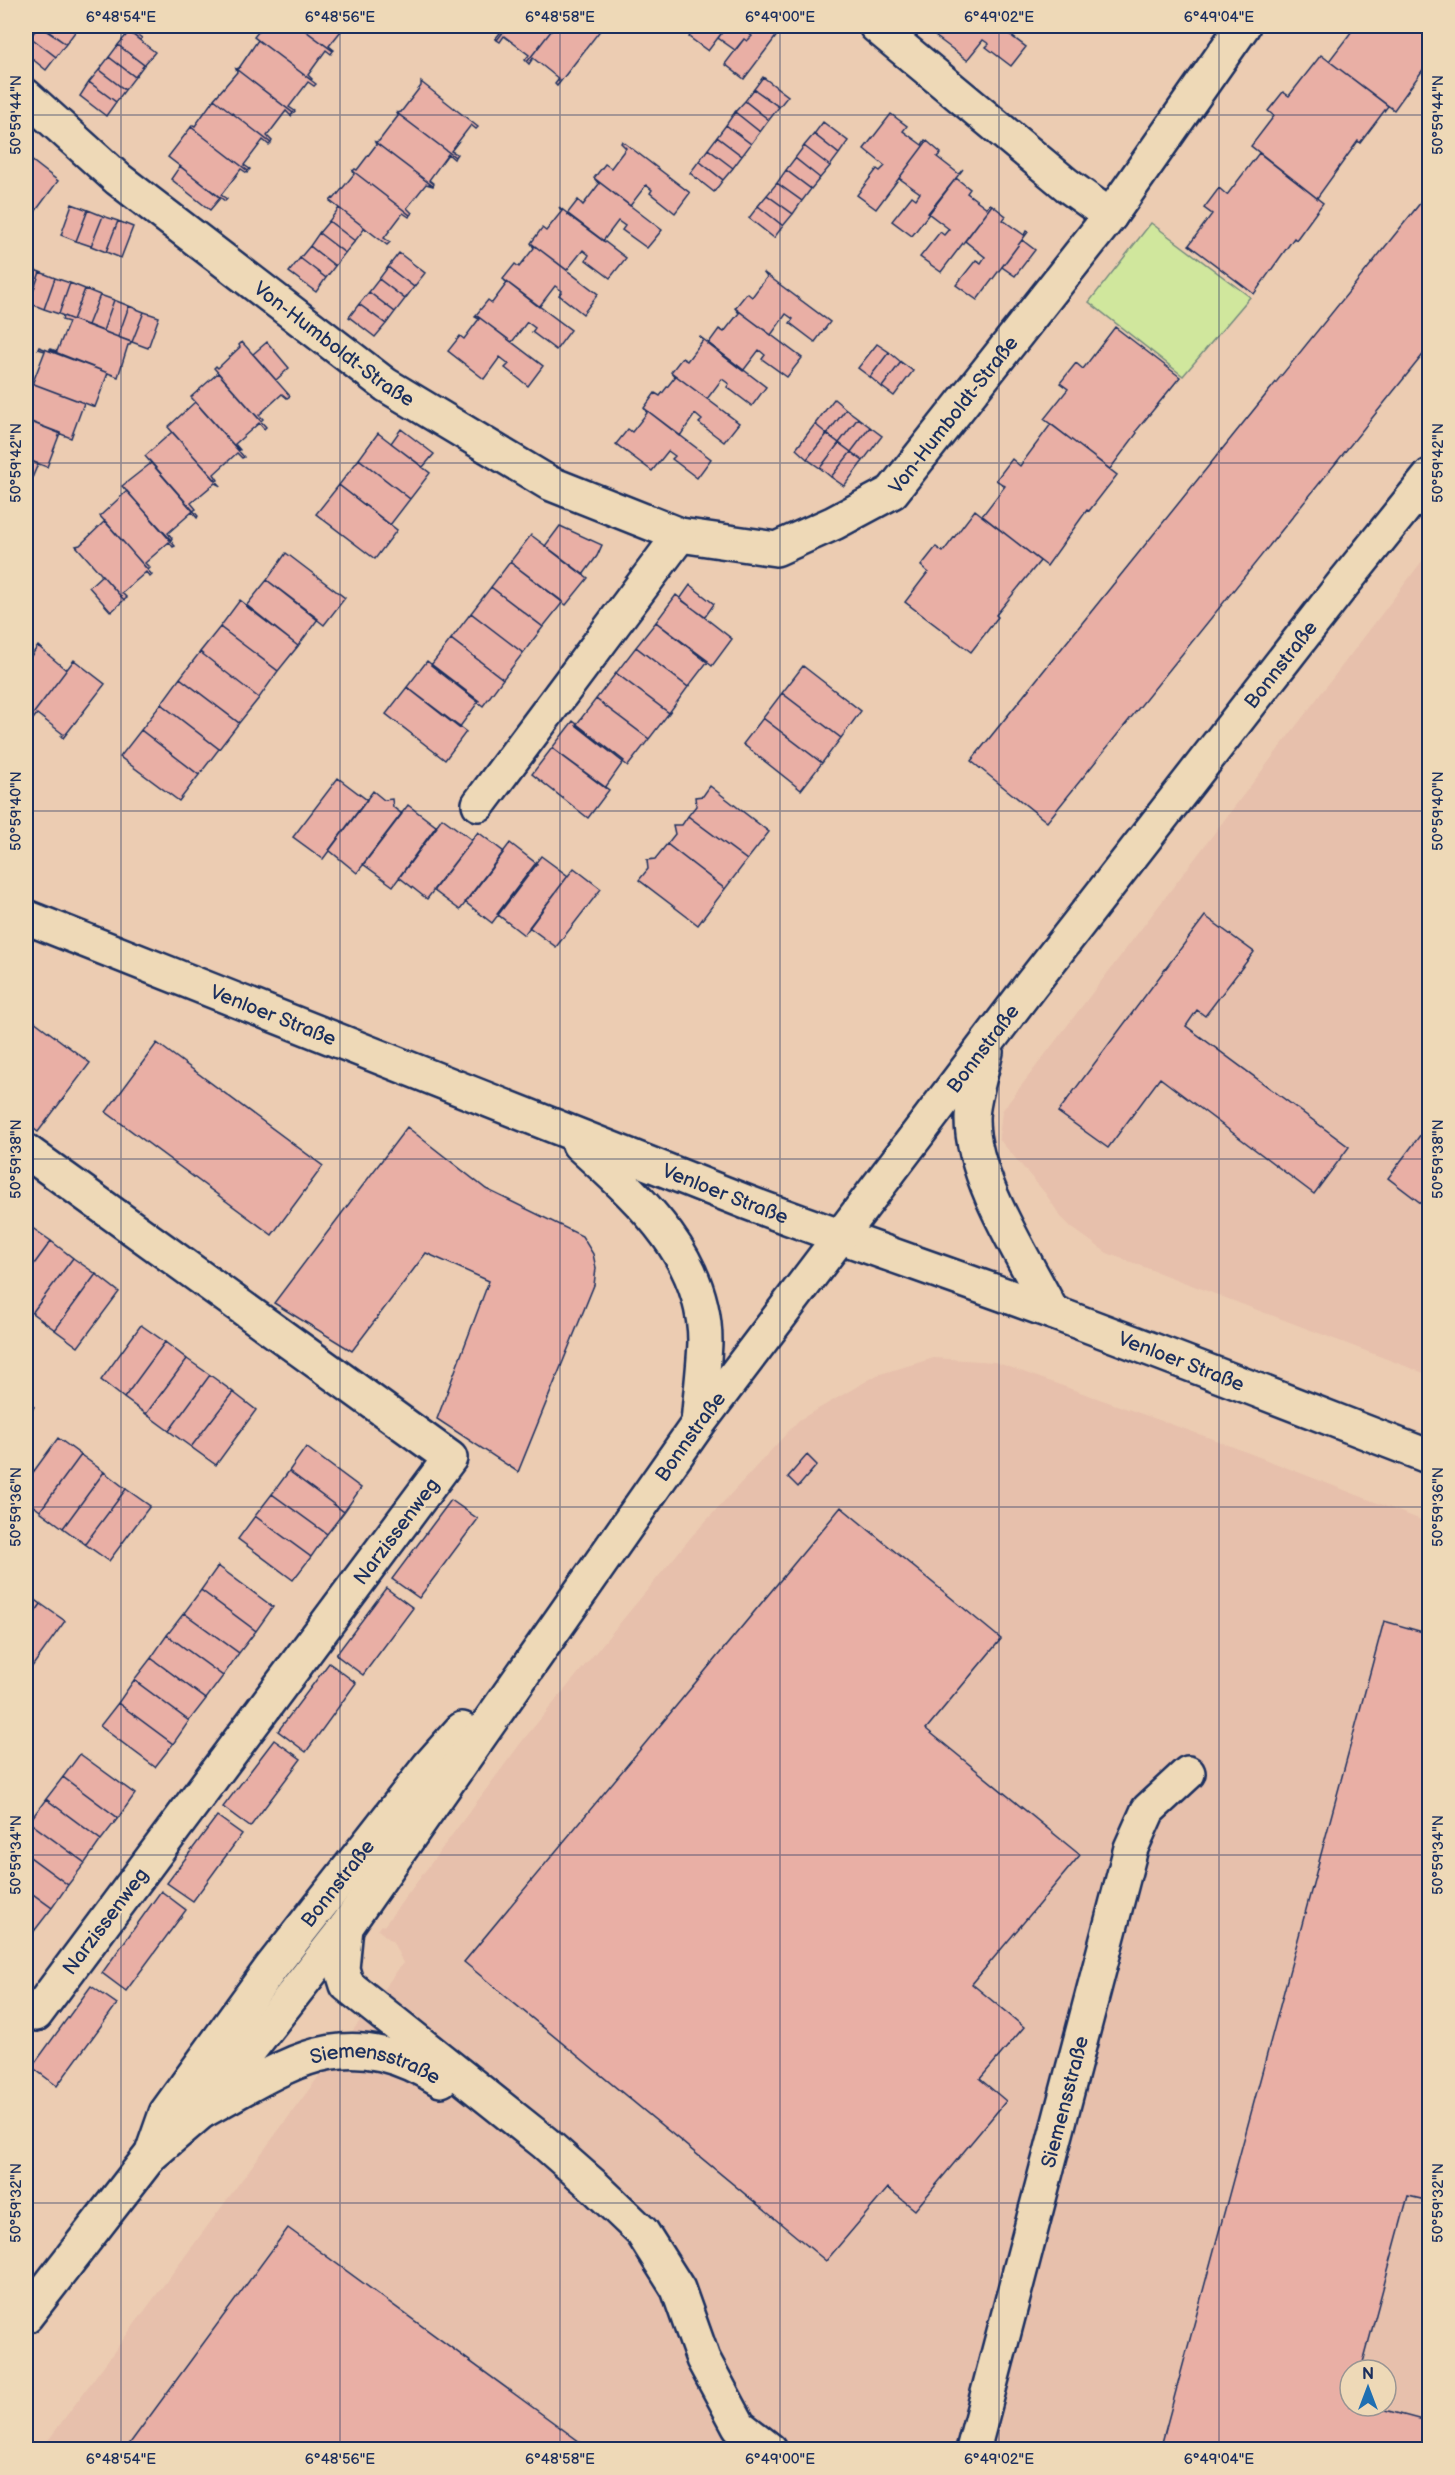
<svg xmlns="http://www.w3.org/2000/svg" width="1455" height="2475" viewBox="0 0 1455 2475" font-family="'Balsamiq Sans',sans-serif">
<style>
.built{fill:#e7c0ac;fill-rule:evenodd}
.green{fill:#d0e79d;stroke:#768b7e;stroke-width:1.5}
.building{fill:#e9afa5;stroke:#1b2f5e;stroke-width:1.5}
.lines{fill:none;stroke-linecap:round;stroke-linejoin:round}
.minor-casing{stroke:#1b2f5e;stroke-width:38}
.secondary-casing{stroke:#1b2f5e;stroke-width:38}
.minor{stroke:#eed9b7;stroke-width:33}
.secondary{stroke:#eed9b7;stroke-width:33}
.ticks{fill:none;stroke:#1b2f5e;stroke-width:1.5;stroke-opacity:0.45}
.labels{text-anchor:middle;stroke-width:4.5;stroke-linejoin:round;paint-order:stroke}
.street-label{font-size:20px;fill:#1b2f5e;stroke:#eed9b7}
.neatline{fill:none;stroke:#1b2f5e;stroke-width:2}
.ticks-label{font-size:15px;text-anchor:middle;fill:#1b2f5e}
</style>
<rect width="100%" height="100%" fill="#ecccb2"/>
<filter id="ink" filterUnits="userSpaceOnUse"><feTurbulence type="fractalNoise" baseFrequency=".0167" numOctaves="2"/><feDisplacementMap in="SourceGraphic" scale="12" xChannelSelector="R" yChannelSelector="G"/><feConvolveMatrix kernelMatrix="1 2 1 2 8 2 1 2 1" color-interpolation-filters="sRGB"/></filter>
<g filter="url(#ink)">
<path class="built" d="M1429,552V1375L1107,1253L1071,1227L1061,1217L1045,1193L999,1139L1002,1111Z
M934,1358L995,1362L1210,1438L1429,1523V2449L41,2450L403,1963L393,1942L378,1930L382,1925L384,1926L523,1740L692,1536L799,1420L877,1375ZM1350,2370H1386V2406H1350Z"/>
<path class="green" d="M1151,223L1250,297L1183,376L1089,302Z"/>
<path class="building" d="M39,26L66,44L56,57L30,37Z
M41,26H67L75,32L66,44Z
M67,26H80L75,32Z
M121,26H141L135,33L142,38L140,40Z
M263,26H299L333,51L331,54L326,50L308,75L312,79L311,80L254,37Z
M299,26H345L329,46L334,50L333,51Z
M490,26H508L497,40L495,39L500,33Z
M508,26H555L527,62L525,60L529,55L504,36L500,42L497,40Z
M555,26H596L602,28L557,86L555,84L559,79L533,58L529,64L527,62Z
M697,26H727L708,51L689,37Z
M727,26H738L752,36L747,41L744,39L735,50L718,38Z
M738,26H784L744,79L725,64L744,39L747,41L752,36Z
M937,26H998L1026,47L1011,66L986,47L989,44L983,40L967,60L931,33Z
M1345,26H1430V60L1394,110L1329,61L1352,31Z
M129,32L155,52L144,65L118,45Z
M30,37L56,57L46,70L26,54V43Z
M258,40L316,84L314,86L308,82L289,107L295,111L293,113L236,69L239,68Z
M118,45L144,65L135,77L109,57Z
M1321,55L1388,106L1360,143L1358,141L1317,198L1251,146L1274,116L1268,111L1283,92L1289,96Z
M109,57L135,77L125,90L99,70Z
M236,69L293,113L291,116L286,111L267,136L272,141L271,143L214,99L237,72Z
M99,70L125,90L116,102L89,82Z
M763,77L788,96L779,107L754,89Z
M89,82L116,102L106,116L80,96Z
M421,82L478,127L476,129L471,125L451,151L457,154L455,157L397,113L401,112L421,86Z
M754,89L779,107L769,120L745,101Z
M214,99L271,143L269,145L263,140L244,165L250,169L248,171L191,127L193,125L195,126Z
M745,101L769,120L760,132L735,112Z
M735,112L760,132L751,144L726,125Z
M397,113L455,157L454,159L448,154L429,180L434,184L433,186L375,142L379,141L398,116Z
M891,114L907,126L903,131L922,145L925,140L927,141L876,209L857,195L877,169L880,171L885,166L864,149Z
M823,122L848,141L839,154L814,134Z
M726,125L751,144L742,156L717,137Z
M191,127L248,171L247,173L241,169L221,195L227,199L225,201L168,157Z
M814,134L839,154L830,166L804,146Z
M717,137L742,156L733,168L708,149Z
M622,141L690,193L675,213L650,193L652,190L646,185L630,206L594,178L605,164L611,168L626,148L621,143Z
M927,141L941,153L937,157L959,174L963,169L912,236L892,221L912,196L916,199L920,193L899,178Z
M375,142L433,186L426,184L407,208L412,213L410,215L353,171L355,169L357,170L376,145Z
M804,146L830,166L820,178L795,158Z
M708,149L733,168L723,180L699,161Z
M1259,153L1323,203L1296,240L1294,238L1254,294L1189,245L1212,214L1204,208L1219,188L1227,195Z
M26,156L58,181L26,224Z
M795,158L820,178L811,189L786,170Z
M699,161L723,180L714,192L690,173Z
M180,166L220,198L210,210L171,179Z
M786,170L811,189L802,201L777,183Z
M353,171L410,215L409,217L403,213L384,238L390,242L387,245L330,201L333,198L334,199L354,174Z
M594,178L662,230L647,248L622,230L625,226L618,221L603,241L567,214L578,200L583,205L599,184Z
M956,178L970,189L967,193L987,208L990,204L992,205L941,272L920,257L940,232L944,235L949,229L928,213Z
M777,183L802,201L793,214L767,195Z
M1430,191V346L1047,822L971,761Z
M767,195L793,214L783,226L758,206Z
M72,204L88,210L76,241L61,235Z
M992,205L1006,216L1003,220L1024,235L1026,231L1028,232L977,300L956,285L976,260L981,263L985,257L965,241Z
M758,206L783,226L774,238L749,218Z
M559,207L626,258L610,278L586,260L589,255L583,250L567,270L531,243L542,228L546,231L562,211Z
M339,208L365,228L355,241L329,221Z
M88,210L103,216L91,246L76,241Z
M103,216L118,221L106,252L91,246Z
M118,221L133,227L121,258L106,252Z
M329,221L355,241L345,253L319,233Z
M319,233L345,253L335,266L310,246Z
M1022,240L1035,250L1015,276L1002,267Z
M531,243L598,294L583,314L559,295L562,291L555,286L539,307L503,279L515,264L519,267L534,248Z
M310,246L335,266L326,278L300,258Z
M399,253L425,273L414,287L388,267Z
M300,258L326,278L316,292L289,272Z
M26,267L40,272L29,303L26,302Z
M388,267L414,287L405,299L379,279Z
M40,272L55,278L44,309L29,303Z
M763,272L830,322L815,342L790,323L793,319L786,314L771,335L735,308L747,293L752,297L767,277Z
M55,278L70,283L59,314L44,309Z
M379,279L405,299L395,312L369,292Z
M503,279L571,330L556,350L532,332L535,328L527,322L512,342L476,315L488,300L492,303L507,283Z
M70,283L85,289L73,320L59,314Z
M85,289L100,295L88,325L73,320Z
M369,292L395,312L386,324L359,304Z
M100,295L114,300L103,331L88,325Z
M114,300L129,306L118,337L103,331Z
M359,304L386,324L375,337L349,317Z
M129,306L144,312L132,342L118,337Z
M735,308L802,358L787,377L762,359L765,355L759,350L743,371L708,344L719,329L724,332L739,313Z
M144,312L159,317L148,348L132,342Z
M476,315L543,366L528,386L505,368L509,364L500,357L484,379L448,351L460,336L464,339L479,319L475,317Z
M63,316L131,342L130,345H128L118,377L50,350V349L57,351L69,322L62,320Z
M1115,327L1180,377L1136,431L1137,433L1110,469L1044,419L1068,389L1060,383L1076,363L1083,369Z
M699,336L766,387L752,406L727,387L729,384L722,379L707,399L671,372L682,358L687,361L703,340Z
M242,342L290,396L287,398L282,394L259,415L263,419L261,421L214,368L216,366L218,368L240,347L239,345Z
M267,342L289,368L276,380L253,354Z
M877,344L889,352L870,377L858,368Z
M39,347L108,373L95,407L26,381L33,382L45,351L38,349Z
M889,352L901,362L882,387L870,377Z
M901,362L913,371L894,396L882,387Z
M671,372L739,423L724,442L699,423L702,420L695,414L680,436L644,408L655,393L660,396L675,377Z
M218,373L266,427L264,429L259,423L235,444L240,450L239,451L191,397Z
M26,381L84,403L71,438L26,420Z
M834,399L846,409L827,434L815,424Z
M195,402L244,457L242,458L237,453L214,474L218,480L216,481L168,427Z
M644,408L711,459L697,478L672,459L675,456L668,451L652,471L616,444L628,429L632,432L647,413Z
M846,409L858,418L839,443L827,434Z
M858,418L870,427L851,452L839,443Z
M26,420L60,433L47,467L26,459Z
M815,424L827,434L807,459L796,449Z
M1051,424L1117,475L1089,511L1087,510L1047,566L982,516L1005,486L996,480L1012,459L1020,466Z
M870,427L882,436L863,461L851,452Z
M401,429L434,454L423,467L391,443Z
M172,432L221,486L215,483L191,503L196,509L193,511L145,456Z
M378,433L430,473L410,499L359,459Z
M827,434L839,443L820,468L807,459Z
M839,443L851,452L831,477L820,468Z
M851,452L863,461L844,486L831,477Z
M26,459L38,464L26,492Z
M359,459L410,499L390,525L339,485Z
M150,461L198,516L197,518L192,512L168,533L172,538L171,540L122,486L150,464Z
M339,485L397,530L375,559L316,514Z
M127,491L175,546L173,547L169,542L145,563L150,568L148,570L100,516Z
M975,510L1040,561L996,615L998,617L971,652L905,602L928,572L921,566L936,547L943,552Z
M105,521L152,575L150,577L146,572L122,593L127,598L124,600L76,546L80,545Z
M560,526L602,545L597,556L583,575L545,546Z
M531,535L588,578L566,605L510,562Z
M286,553L345,598L324,625L267,580Z
M510,562L563,602L543,627L491,587Z
M102,575L124,600L111,612L89,587Z
M267,580L318,619L298,646L246,606Z
M690,585L714,604L705,617L680,599Z
M491,587L543,627L523,653L471,613Z
M676,595L732,639L712,666L656,622Z
M240,600L298,646L278,671L220,627Z
M471,613L523,653L503,679L451,639Z
M656,622L708,661L688,687L636,647Z
M220,627L278,671L259,698L200,652Z
M451,639L503,679L483,706L431,665Z
M38,646L65,669L68,668L27,722L26,663Z
M636,647L688,687L669,713L616,673Z
M200,652L259,698L239,723L180,678Z
M74,660L105,684L63,738L61,736L63,734L37,714L33,719L30,718Z
M427,661L479,701L459,728L407,687Z
M803,666L861,711L841,738L782,693Z
M616,673L669,713L649,739L596,699Z
M180,678L239,723L219,749L161,704Z
M407,687L466,732L445,760L386,714Z
M782,693L841,738L822,763L763,718Z
M596,699L649,739L628,766L576,725Z
M161,704L219,749L199,775L141,730Z
M763,718L822,763L801,790L743,744Z
M573,721L624,761L605,788L552,748Z
M141,730L199,775L179,801L120,757Z
M552,748L609,790L588,818L532,774Z
M338,778L367,800L323,859L293,837Z
M710,786L769,832L747,860L688,816L696,806L695,797L703,796Z
M373,791L384,800L392,799L393,807L402,814L357,873L329,850Z
M408,805L437,827L393,886L363,864Z
M688,816L747,860L725,889L667,844L675,834L673,825H682Z
M442,818L472,840L427,899L399,877Z
M478,832L504,852L460,910L433,890Z
M510,843L537,864L492,923L465,902Z
M667,844L725,889L698,925L639,880L648,869L647,860L655,859Z
M541,856L568,876L524,935L497,914Z
M574,868L601,889L556,947L529,927Z
M1205,916L1254,952L1205,1016L1197,1010L1186,1026L1349,1147L1314,1194L1160,1078L1108,1148L1058,1112Z
M26,1015L90,1063L38,1132L26,1123Z
M157,1043L323,1166L272,1235L106,1112Z
M1430,1122V1210L1388,1178Z
M407,1127L486,1189L582,1236L593,1254L596,1268L594,1285L518,1472L437,1419L489,1281L426,1253L352,1351L274,1303Z
M28,1225L51,1241L26,1275V1229Z
M51,1241L73,1258L32,1313L26,1308V1275Z
M73,1258L96,1274L55,1330L32,1313Z
M96,1274L119,1292L78,1347L55,1330Z
M141,1325L165,1342L124,1398L101,1380Z
M165,1342L187,1359L146,1414L124,1398Z
M187,1359L210,1375L169,1431L146,1414Z
M210,1375L233,1392L191,1447L169,1431Z
M233,1392L256,1410L216,1465L191,1447Z
M26,1401L34,1407L26,1419Z
M58,1438L81,1455L40,1511L26,1500V1482Z
M306,1447L361,1488L344,1512L289,1471Z
M81,1455L104,1472L63,1528L40,1511Z
M807,1455L817,1465L798,1487L788,1477Z
M289,1471L344,1512L327,1534L272,1494Z
M104,1472L126,1489L85,1544L63,1528Z
M126,1489L150,1506L109,1561L85,1544Z
M272,1494L327,1534L311,1557L255,1516Z
M451,1500L478,1519L419,1598L392,1579Z
M841,1507L1001,1639L926,1729L1080,1855L972,1984L1024,2027L980,2079L1006,2101L915,2210L888,2188L826,2261L464,1962Z
M255,1516L311,1557L293,1580L238,1539Z
M218,1566L273,1607L256,1631L201,1590Z
M386,1588L413,1608L363,1675L336,1655Z
M201,1590L256,1631L239,1653L184,1613Z
M26,1593L41,1604L26,1625Z
M41,1604L65,1621L26,1675V1625Z
M184,1613L239,1653L223,1676L167,1635Z
M1384,1621L1430,1634V2201L1408,2196L1361,2370H1350V2406H1370L1430,2422V2450H1160Z
M167,1635L223,1676L206,1699L151,1658Z
M151,1658L206,1699L189,1721L134,1680Z
M329,1663L356,1683L306,1752L278,1731Z
M134,1680L189,1721L173,1744L118,1703Z
M118,1703L173,1744L155,1767L100,1726Z
M274,1740L301,1759L250,1827L223,1807Z
M80,1754L135,1794L118,1818L63,1777Z
M63,1777L118,1818L101,1840L46,1799Z
M46,1799L101,1840L85,1863L29,1822Z
M217,1816L242,1834L193,1901L167,1883Z
M29,1822L85,1863L68,1885L26,1854V1827Z
M26,1854L68,1885L52,1908L26,1889Z
M26,1889L52,1908L35,1930L26,1923Z
M161,1891L186,1910L126,1991L102,1973Z
M26,1923L35,1930L26,1943Z
M91,1986L117,2004L57,2086L32,2067Z
M288,2228L591,2450H125Z"/>
<g class="lines">
<defs>
<g id="minor">
<path d="M876,26L1067,185L1110,216"/>
<path id="s1" d="M26,96L118,179L386,385L549,483L680,535L776,549L834,523L892,492L1110,216L1243,26"/>
<path d="M479,804L680,535"/>
<path d="M26,1151L450,1458L36,2014L26,2007"/>
<path d="M346,1927L342,1969L347,1985L545,2143L595,2187L642,2232L678,2289L703,2359L739,2426L770,2450"/>
<path id="s2" d="M201,2112C290,2064 343,2019 441,2080"/>
<path id="s3" d="M973,2450L1131,1848L1148,1810L1188,1773"/>
</g>
<g id="secondary">
<path id="s4" d="M26,917L746,1202C847,1240 948,1274 1049,1311C1176,1358 1303,1408 1430,1457"/>
<path d="M986,1052C982,1070 972,1101 972,1119C972,1179 1025,1259 1052,1312"/>
<path d="M579,1144C638,1198 705,1255 705,1342C704,1369 700,1397 698,1424"/>
<path id="s5" d="M153,2150L166,2113L271,1968L429,1766L462,1729"/>
<path id="s6" d="M26,2316L151,2155L201,2112L346,1927L698,1424L1030,986L1343,584L1430,476"/>
</g>
</defs>
<use href="#minor" class="minor-casing"/>
<use href="#secondary" class="secondary-casing"/>
<use href="#minor" class="minor"/>
<use href="#secondary" class="secondary"/>
</g>
</g>
<path class="ticks" d="M121,26V2450M340,26V2450M560,26V2450M780,26V2450M999,26V2450M1219,26V2450M26,115H1430M26,463H1430M26,811H1430M26,1159H1430M26,1507H1430M26,1855H1430M26,2203H1430"/>
<g class="labels">
<g class="street-label">
<text dy="7" stroke="none"><textPath href="#s1" startOffset="396">Von-Humboldt-Straße</textPath></text>
<text dy="7" stroke="none"><textPath href="#s1" startOffset="1118">Von-Humboldt-Straße</textPath></text>
<text dy="7" stroke="none"><textPath href="#s6" startOffset="2076">Bonnstraße</textPath></text>
<text dy="7" stroke="none"><textPath href="#s4" startOffset="266">Venloer Straße</textPath></text>
<text dy="7" stroke="none"><textPath href="#s6" startOffset="1590">Bonnstraße</textPath></text>
<text dy="7" stroke="none"><textPath href="#s4" startOffset="752">Venloer Straße</textPath></text>
<text dy="7" stroke="none"><textPath href="#s4" startOffset="1238">Venloer Straße</textPath></text>
<text dy="7" stroke="none"><textPath href="#s6" startOffset="1104">Bonnstraße</textPath></text>
<text transform="translate(396 1531) rotate(-53)" y="7">Narzissenweg</text>
<text dy="7" stroke="none"><textPath href="#s5" startOffset="326">Bonnstraße</textPath></text>
<text transform="translate(105 1921) rotate(-53)" y="7">Narzissenweg</text>
<text dy="7" stroke="none"><textPath href="#s2" startOffset="190">Siemensstraße</textPath></text>
<text dy="7" stroke="none"><textPath href="#s3" startOffset="360">Siemensstraße</textPath></text>
</g>
</g>
<rect width="1455" height="2475" fill="none" stroke="#eed9b7" stroke-width="66"/>
<g transform="translate(1368 2388)"><circle r="28" fill="#eed9b7" stroke="#9a9593" stroke-width="1.5"/>
<path d="M0-4.5L10 22L0 15L-10 22Z" fill="#1f6fb2"/>
<text y="-9" font-size="16" font-weight="bold" text-anchor="middle" fill="#1b2f5e">N</text>
</g>
<rect x="33" y="33" width="1389" height="2409" class="neatline"/>
<g class="ticks-label">
<text x="121" y="22">6°48'54"E</text>
<text x="340" y="22">6°48'56"E</text>
<text x="560" y="22">6°48'58"E</text>
<text x="780" y="22">6°49'00"E</text>
<text x="999" y="22">6°49'02"E</text>
<text x="1219" y="22">6°49'04"E</text>
<text transform="translate(16 115) rotate(-90)" y="5">50°59'44"N</text>
<text transform="translate(1438 115) rotate(-90)" y="5">50°59'44"N</text>
<text transform="translate(16 463) rotate(-90)" y="5">50°59'42"N</text>
<text transform="translate(1438 463) rotate(-90)" y="5">50°59'42"N</text>
<text transform="translate(16 811) rotate(-90)" y="5">50°59'40"N</text>
<text transform="translate(1438 811) rotate(-90)" y="5">50°59'40"N</text>
<text transform="translate(16 1159) rotate(-90)" y="5">50°59'38"N</text>
<text transform="translate(1438 1159) rotate(-90)" y="5">50°59'38"N</text>
<text transform="translate(16 1507) rotate(-90)" y="5">50°59'36"N</text>
<text transform="translate(1438 1507) rotate(-90)" y="5">50°59'36"N</text>
<text transform="translate(16 1855) rotate(-90)" y="5">50°59'34"N</text>
<text transform="translate(1438 1855) rotate(-90)" y="5">50°59'34"N</text>
<text transform="translate(16 2203) rotate(-90)" y="5">50°59'32"N</text>
<text transform="translate(1438 2203) rotate(-90)" y="5">50°59'32"N</text>
<text x="121" y="2464">6°48'54"E</text>
<text x="340" y="2464">6°48'56"E</text>
<text x="560" y="2464">6°48'58"E</text>
<text x="780" y="2464">6°49'00"E</text>
<text x="999" y="2464">6°49'02"E</text>
<text x="1219" y="2464">6°49'04"E</text>
</g>
</svg>
